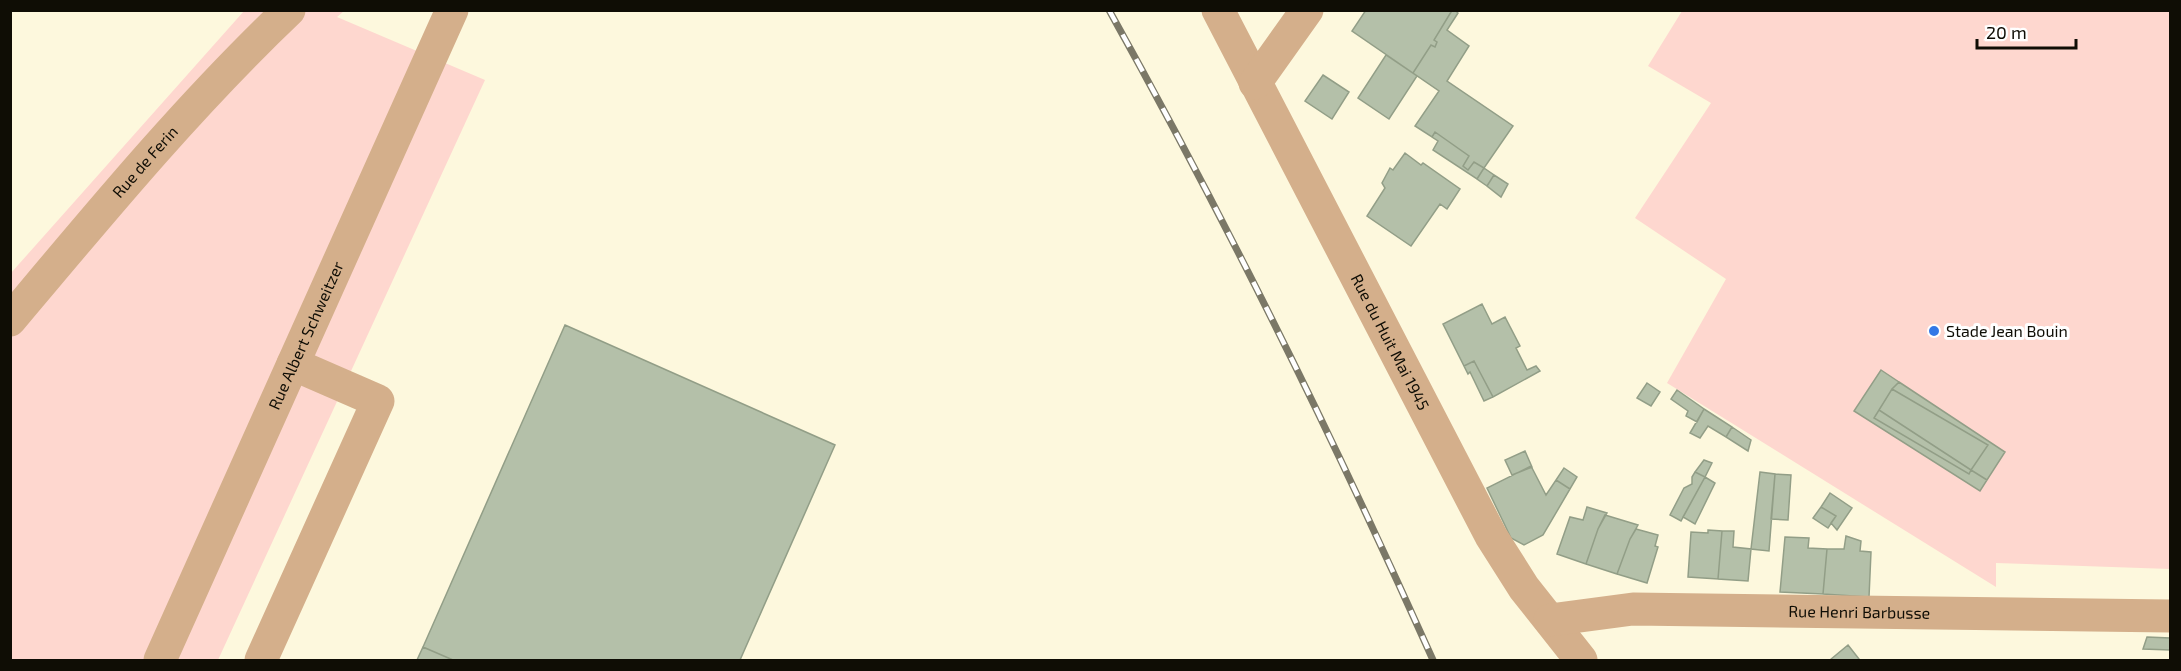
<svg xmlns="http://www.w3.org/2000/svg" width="2181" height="671" viewBox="0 0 2181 671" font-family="'Exo 2',sans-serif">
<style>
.green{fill:#fed7cf}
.building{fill:#b4c0a9;stroke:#929e87;stroke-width:1.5}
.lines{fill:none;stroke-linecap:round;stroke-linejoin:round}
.minor{stroke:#d4af8b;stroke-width:33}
.rail-casing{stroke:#7b7867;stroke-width:7}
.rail{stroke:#fff;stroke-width:4.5;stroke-dasharray:14;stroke-linecap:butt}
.poi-dot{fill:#3378e6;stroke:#fff;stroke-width:2}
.labels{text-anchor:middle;stroke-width:6;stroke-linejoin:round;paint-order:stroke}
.street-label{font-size:16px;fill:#0f0d05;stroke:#fff}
.poi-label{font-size:16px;fill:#0f0d05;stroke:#fff;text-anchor:start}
</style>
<rect width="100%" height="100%" fill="#fdf8dd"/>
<path class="green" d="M244,11H344L337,17L485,80L218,660H11V273Z
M1682,11H2170V569L1996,563V587L1667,383L1726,279L1635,218L1711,103L1648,66Z"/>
<path class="building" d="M1366,10H1449L1451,12L1434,40L1437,42L1435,47L1431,45L1413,73L1352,31Z
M1449,10H1455L1458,13L1447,30L1469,46L1447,81L1513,126L1484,168L1474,162L1468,170L1463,166L1469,156L1435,132L1432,137L1415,126L1439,91L1413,73L1431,45L1435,47L1437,42L1434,40L1451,12Z
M1386,55L1417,76L1389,119L1358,98Z
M1323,75L1349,92L1332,119L1305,101Z
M1435,132L1469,156L1463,166L1468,170L1474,162L1484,168L1477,179L1433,150L1438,141L1432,137Z
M1405,153L1421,165L1423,163L1460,189L1447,209L1440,204L1411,246L1367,216L1385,188L1382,183L1390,168L1393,170Z
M1484,168L1494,175L1487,186L1477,179Z
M1494,175L1508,184L1501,197L1487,186Z
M1482,304L1492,324L1505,317L1520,346L1516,348L1527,370L1536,366L1540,371L1493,397L1474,361L1464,366L1443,324Z
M565,325L835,445L740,660H453L423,647Z
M1474,361L1493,397L1484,401L1470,372L1468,374L1464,366Z
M1881,370L1899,382L1892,389L1874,418L1969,474L1971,470L1987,480L1980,491L1854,411Z
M1899,382L2005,452L1987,480L1971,470L1988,445L1892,389Z
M1647,383L1660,392L1651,406L1637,398Z
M1892,389L1988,445L1971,470L1879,410Z
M1677,390L1704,409L1697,422L1686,416L1688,411L1671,399Z
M1704,409L1732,427L1726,437L1708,426L1700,438L1690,433Z
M1879,410L1971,470L1969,474L1874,418Z
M1732,427L1751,440L1748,451L1726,437Z
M1525,451L1532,467L1512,475L1505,460Z
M1704,460L1712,463L1705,477L1695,472Z
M1531,466L1546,495L1556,480L1570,489L1543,535L1524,545L1511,538L1487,488Z
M1564,468L1577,477L1570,489L1556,480Z
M1695,472L1705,477L1681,521L1670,515L1684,488L1692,484V477Z
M1760,472L1775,474L1769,551L1751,549Z
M1775,474L1791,475L1788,520L1771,519Z
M1705,477L1715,483L1695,524L1683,517Z
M1830,493L1852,508L1837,530L1831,523L1836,516L1821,507Z
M1587,507L1607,513L1598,529L1586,564L1557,554L1570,517L1583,520Z
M1821,507L1836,516L1828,528L1813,518Z
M1605,515L1638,525L1630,539L1617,574L1586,564L1598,529Z
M1636,529L1658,535L1655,546L1658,547L1647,583L1617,574L1630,539Z
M1708,530L1722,531L1718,579L1688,577L1691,532L1708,533Z
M1722,531H1734L1733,547L1751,549L1748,581L1718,579Z
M1846,536L1861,541L1860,551L1871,552L1869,597L1823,594L1827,549H1844Z
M1785,537L1809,538L1808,548L1827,549L1823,594L1780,592Z
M2147,637L2170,638V650L2143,649Z
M1848,645L1859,659L1857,660H1830Z
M423,647L453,660H417Z"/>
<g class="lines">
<g class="minor">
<path id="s1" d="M1218,10L1491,536L1524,588L1581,660"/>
<path d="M1255,83L1307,10"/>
<path id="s2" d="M10,320C99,214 188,106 289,10"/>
<path id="s3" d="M1550,620L1633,609L2170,616"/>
<path id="s4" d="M160,660L452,10"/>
<path d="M261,660L378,401L293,364"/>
</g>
<defs>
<path id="rail" d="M1109,10C1227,222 1334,439 1433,660"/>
</defs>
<use href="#rail" class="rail-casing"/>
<use href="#rail" class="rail"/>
</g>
<circle class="poi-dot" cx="1934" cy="331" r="6"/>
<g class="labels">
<g class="street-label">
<text dy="6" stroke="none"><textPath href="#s2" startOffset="208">Rue de Ferin</textPath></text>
<text dy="6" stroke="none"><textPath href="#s4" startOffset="356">Rue Albert Schweitzer</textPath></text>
<text dy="6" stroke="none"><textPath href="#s1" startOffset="374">Rue du Huit Mai 1945</textPath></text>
<text dy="6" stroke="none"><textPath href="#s3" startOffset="310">Rue Henri Barbusse</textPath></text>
</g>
<g class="poi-label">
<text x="1946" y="337">Stade Jean Bouin</text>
</g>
</g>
<rect width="2181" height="671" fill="none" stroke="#0f0d05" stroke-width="24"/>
<path d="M1977 39v9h99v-9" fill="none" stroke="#0f0d05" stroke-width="3"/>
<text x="1986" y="39" font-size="18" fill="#0f0d05" stroke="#ffffff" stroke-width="4.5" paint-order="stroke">20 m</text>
</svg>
